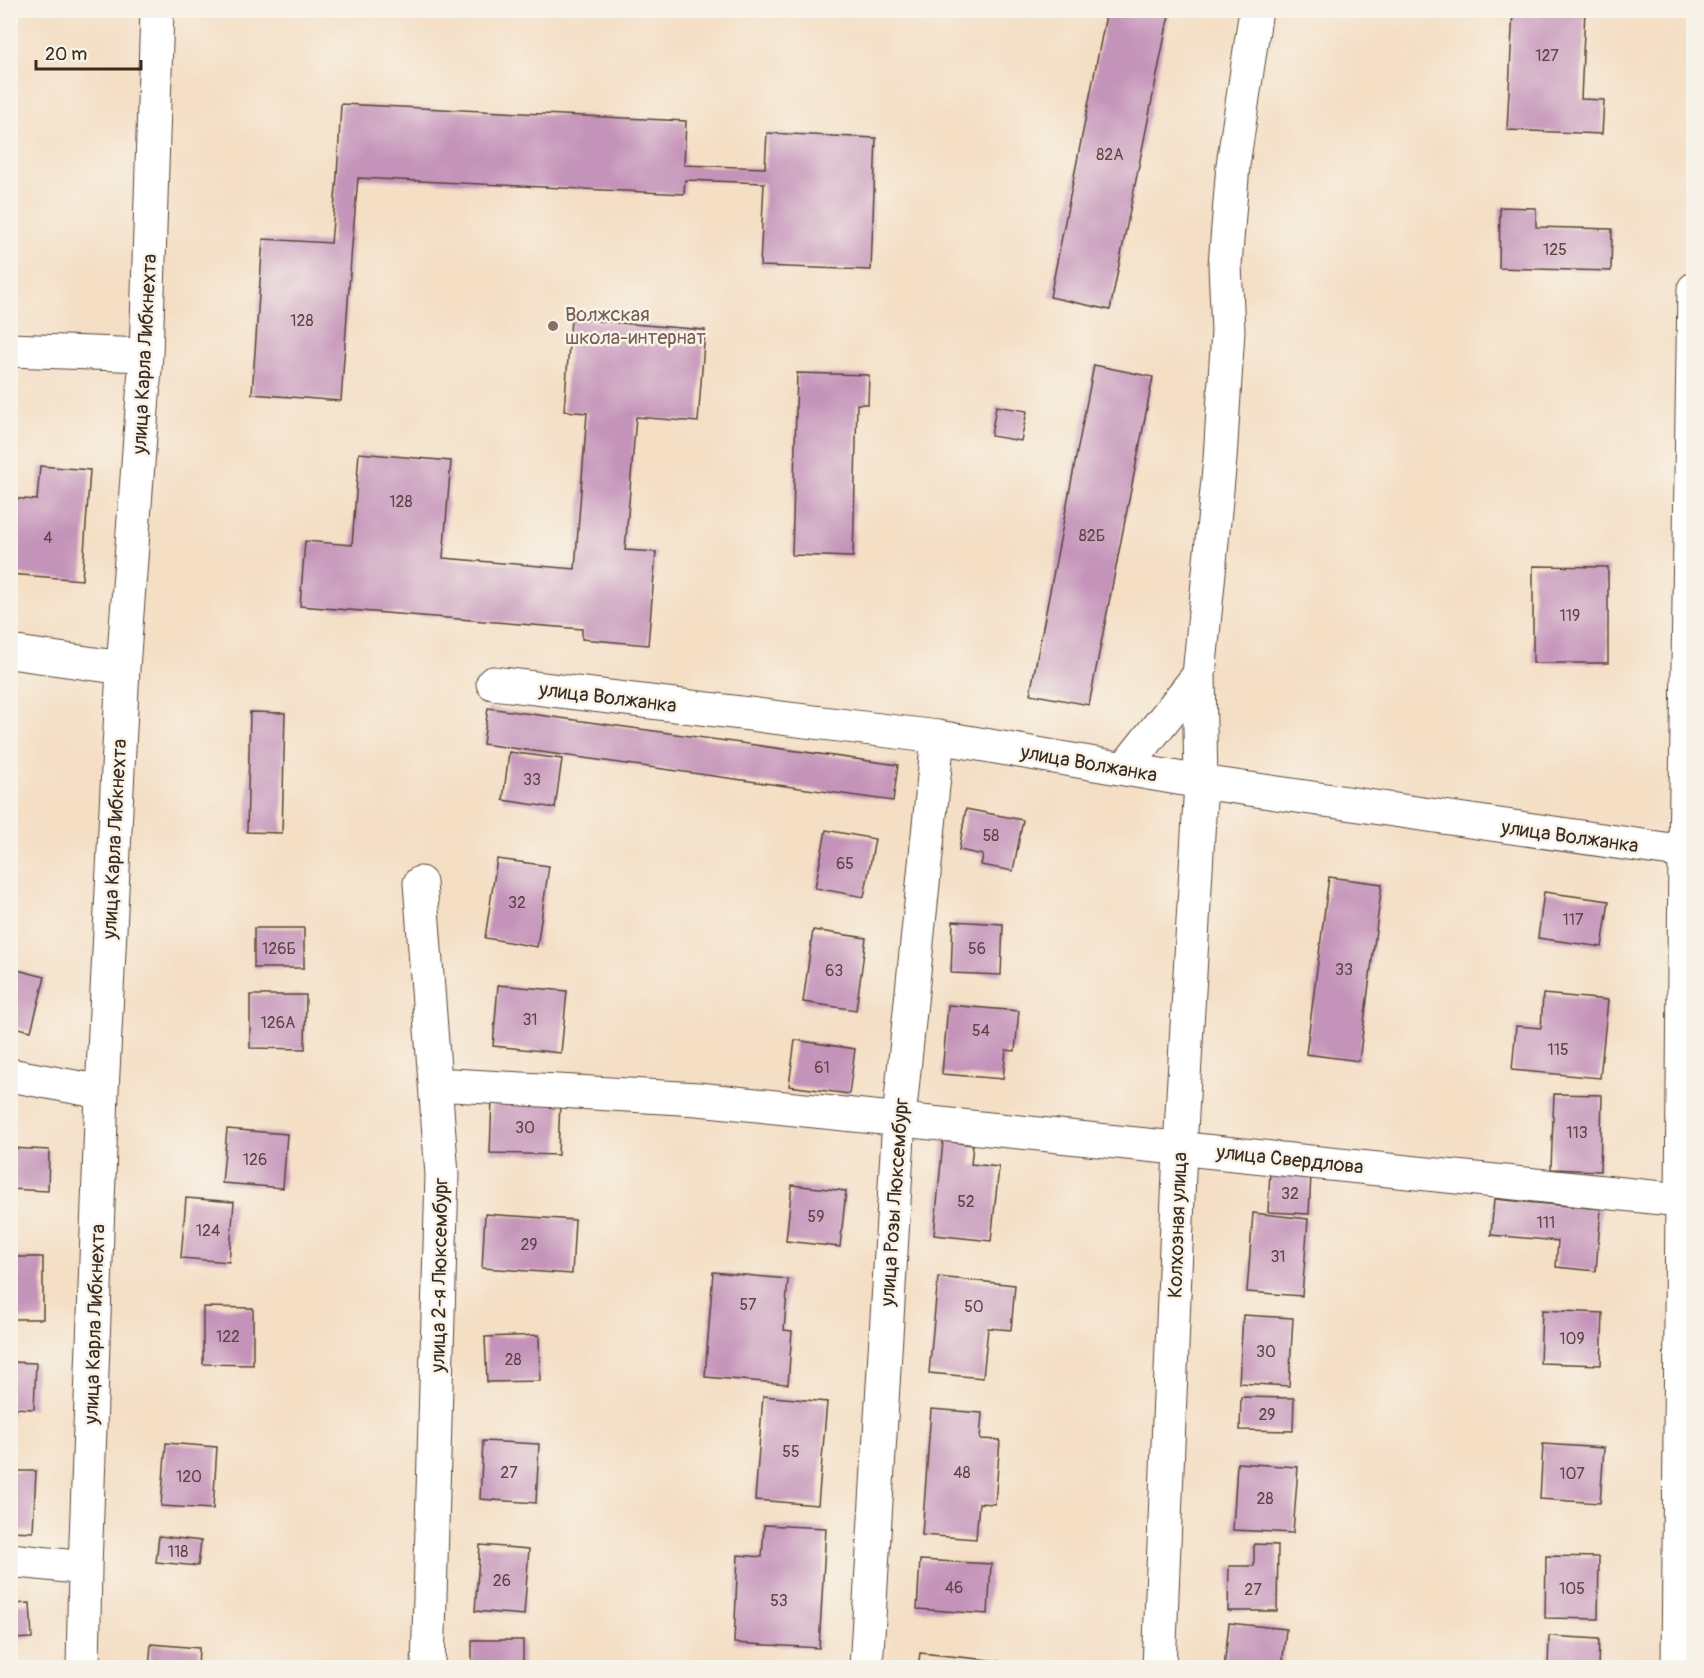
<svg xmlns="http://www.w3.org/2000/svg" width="1704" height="1678" viewBox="0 0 1704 1678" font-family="Pangolin,sans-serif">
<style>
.building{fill:#c493b9}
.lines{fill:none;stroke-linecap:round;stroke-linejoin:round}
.minor-casing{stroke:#574537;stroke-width:35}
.major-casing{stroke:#574537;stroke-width:35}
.minor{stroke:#fff;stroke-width:33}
.major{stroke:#fff;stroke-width:33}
.education-dot{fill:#8d6e63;stroke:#f7f3e8;stroke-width:2}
.labels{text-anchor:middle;stroke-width:5;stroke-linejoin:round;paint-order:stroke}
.number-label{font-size:16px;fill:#5d4445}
.education-label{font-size:20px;fill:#785e54;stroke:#f7f3e8;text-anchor:start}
.street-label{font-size:20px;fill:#3b2a1e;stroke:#f7f3e8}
</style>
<rect width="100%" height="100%" fill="#f7f3e8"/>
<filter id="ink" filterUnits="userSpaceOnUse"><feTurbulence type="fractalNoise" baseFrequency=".0167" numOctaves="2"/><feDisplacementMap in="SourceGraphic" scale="12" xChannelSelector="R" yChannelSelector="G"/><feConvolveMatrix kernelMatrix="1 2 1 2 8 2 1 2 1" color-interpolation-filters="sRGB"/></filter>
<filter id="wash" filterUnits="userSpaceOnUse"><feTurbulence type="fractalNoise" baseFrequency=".008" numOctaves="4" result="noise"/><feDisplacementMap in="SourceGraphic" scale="24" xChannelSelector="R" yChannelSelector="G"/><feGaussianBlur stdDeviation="1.35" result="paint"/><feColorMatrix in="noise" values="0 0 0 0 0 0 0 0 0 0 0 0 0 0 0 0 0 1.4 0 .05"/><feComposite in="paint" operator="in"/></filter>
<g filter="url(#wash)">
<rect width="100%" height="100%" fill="#f4dec4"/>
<g id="blocks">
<path class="building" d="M1107,10H1170L1110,310L1050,297Z
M1513,10H1585L1581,99L1604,100L1602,134L1507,130Z
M341,104L686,121L684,165L765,168L767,133L876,138L871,270L760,266L764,183L685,180L684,194L358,178L352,245L341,401L252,394L263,239L331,243L337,176Z
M1500,207L1536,208V227L1612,229L1611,271L1499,268Z
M571,319L705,330L698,422L636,417L625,550L656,552L648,645L582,639V629L300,606L305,541L352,545L359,453L451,461L443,558L575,569L587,413L564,411Z
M1094,365L1153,377L1089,705L1030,694Z
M797,373L869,375L868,404H857L853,557L792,555Z
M996,406L1027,411L1021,441L991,436Z
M40,466L90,470L82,580L10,574V498L37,500Z
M1533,566L1608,567V663H1533Z
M488,708L898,765L893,801L483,744Z
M250,712L285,713L282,833L247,832Z
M509,752L562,759L555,808L503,800Z
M966,809L1023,820L1013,871L981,865L983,855L959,850Z
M826,830L875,839L864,897L815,888Z
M497,859L549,866L537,947L485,938Z
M1329,877L1382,884L1359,1061L1306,1054Z
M1544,892L1609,901L1602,947L1538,938Z
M953,921L1003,924L1001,975L951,973Z
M254,928H304V968H254Z
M813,930L866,938L856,1010L803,1002Z
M10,968L45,977L31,1031L10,1026Z
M498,985L567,991L561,1053L493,1046Z
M1543,994L1608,1000L1600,1078L1512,1070L1516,1026L1541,1028Z
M250,995H306L305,1049L250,1048Z
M948,1005L1019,1011L1015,1051L1006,1050L1003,1079L942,1074Z
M795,1040L855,1049L849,1094L789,1086Z
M1554,1094L1602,1095L1600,1171L1551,1169Z
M492,1099L560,1101L558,1155L490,1153Z
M227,1129L287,1134L283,1188L222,1183Z
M943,1141L973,1145L971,1164L999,1167L991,1241L934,1235Z
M10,1148L49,1150L48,1191L10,1189Z
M1270,1171L1311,1174L1309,1214L1268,1212Z
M792,1185L846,1191L840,1247L786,1241Z
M186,1198L234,1202L229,1262L181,1258Z
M1494,1199L1601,1209L1596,1271L1556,1267L1558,1241L1491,1235Z
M1253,1213L1308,1219L1302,1296L1247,1292Z
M485,1214L575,1220L572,1274L482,1268Z
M10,1257H43V1319H10Z
M713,1272L788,1279L784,1330L792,1331L788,1384L705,1377Z
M938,1277L1015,1285L1011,1330L988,1328L983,1378L929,1373Z
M203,1307L253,1308V1365L203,1364Z
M1542,1310L1603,1313L1601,1365L1540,1363Z
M1243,1315L1293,1318L1289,1386L1239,1383Z
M539,1335L540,1381L487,1382L485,1337Z
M10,1362L36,1363L34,1409L13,1408L12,1416H10Z
M763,1396L827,1402L818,1505L755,1500Z
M1241,1397L1294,1398L1293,1431L1240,1430Z
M931,1409L982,1413L980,1439L1000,1440L995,1504L979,1503L976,1539L922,1535Z
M483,1441L539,1444L536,1503L480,1499Z
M166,1443L217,1447L213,1509L161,1506Z
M1543,1444L1604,1448L1600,1503L1540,1499Z
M1237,1463L1298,1467L1293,1533L1233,1530Z
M10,1471H36L33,1532L10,1531Z
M764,1525L826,1528L819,1648L734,1643L738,1555L762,1557Z
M159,1536L201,1541L198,1566L156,1562Z
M1254,1544L1278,1545L1277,1611H1228L1229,1566H1254Z
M480,1545L529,1549L524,1615L475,1611Z
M1546,1556L1599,1557L1598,1619L1545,1618Z
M920,1560L991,1564L988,1614L917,1609Z
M30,1603L32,1638L10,1639V1604Z
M1229,1623L1286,1629L1282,1668H1224Z
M1549,1636L1599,1639L1598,1668H1548Z
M472,1640H523V1668H472Z
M151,1644L199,1648L198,1668H149Z
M920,1653L999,1661L998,1668H918Z
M764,1661L814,1664V1668H764Z"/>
</g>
</g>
<g filter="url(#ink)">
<use href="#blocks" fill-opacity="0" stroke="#574537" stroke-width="1.5"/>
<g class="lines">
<defs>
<path id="minor" d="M10,350L146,355
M10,652L123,668
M493,683L938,737L1201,782L1685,852
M1125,768L1199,675L1220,459L1228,331L1225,265L1233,165L1256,10
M420,883L442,1175L428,1668
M10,1075L102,1092
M435,1084L698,1099L1681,1200
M10,1560L85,1568
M83,1668L85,1568L102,1092L123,668L146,355L157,10
M866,1668L899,1119L938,737
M1159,1668L1180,1148L1201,782L1199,675"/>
<path id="major" d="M1678,1668L1685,852L1694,289"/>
</defs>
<use href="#minor" class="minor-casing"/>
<use href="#major" class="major-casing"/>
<use href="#minor" class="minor"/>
<use href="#major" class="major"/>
</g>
</g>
<circle class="education-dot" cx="553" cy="326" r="6"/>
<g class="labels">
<g class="number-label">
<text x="1547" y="61">127</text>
<text x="1110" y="160">82А</text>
<text x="1555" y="255">125</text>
<text x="302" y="326">128</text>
<text x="401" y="507">128</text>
<text x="1092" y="541">82Б</text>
<text x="48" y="543">4</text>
<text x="1570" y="621">119</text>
<text x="532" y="785">33</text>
<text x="991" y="841">58</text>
<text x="845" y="869">65</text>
<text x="517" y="908">32</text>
<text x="1573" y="925">117</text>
<text x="279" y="954">126Б</text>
<text x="977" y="954">56</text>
<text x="1344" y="975">33</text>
<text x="834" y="976">63</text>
<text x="530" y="1025">31</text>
<text x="278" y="1028">126А</text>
<text x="981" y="1036">54</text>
<text x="1558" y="1055">115</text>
<text x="822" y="1073">61</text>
<text x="525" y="1133">30</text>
<text x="1577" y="1138">113</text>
<text x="255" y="1165">126</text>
<text x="1290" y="1199">32</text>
<text x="966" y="1207">52</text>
<text x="816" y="1222">59</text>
<text x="1546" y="1228">111</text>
<text x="208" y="1236">124</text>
<text x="529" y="1250">29</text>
<text x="1278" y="1262">31</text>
<text x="748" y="1310">57</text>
<text x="974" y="1312">50</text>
<text x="228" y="1342">122</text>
<text x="1572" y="1344">109</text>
<text x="1266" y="1357">30</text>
<text x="513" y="1365">28</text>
<text x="1267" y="1420">29</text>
<text x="791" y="1457">55</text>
<text x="509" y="1478">27</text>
<text x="962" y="1478">48</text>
<text x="1572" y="1479">107</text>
<text x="189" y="1482">120</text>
<text x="1265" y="1504">28</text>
<text x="178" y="1557">118</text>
<text x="502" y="1586">26</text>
<text x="954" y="1593">46</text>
<text x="1572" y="1594">105</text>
<text x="1253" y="1595">27</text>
<text x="779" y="1606">53</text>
</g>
<g class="education-label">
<text x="565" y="321">Волжская<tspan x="565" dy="23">школа-интернат</tspan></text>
</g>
<g class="street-label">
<text transform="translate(144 354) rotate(-87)" y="7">улица Карла Либкнехта</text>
<text transform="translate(608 697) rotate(7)" y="7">улица Волжанка</text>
<text transform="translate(1089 763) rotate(10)" y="7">улица Волжанка</text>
<text transform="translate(1570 836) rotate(8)" y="7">улица Волжанка</text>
<text transform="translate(114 839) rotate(-87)" y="7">улица Карла Либкнехта</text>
<text transform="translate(1290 1159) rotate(6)" y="7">улица Свердлова</text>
<text transform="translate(894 1202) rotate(-86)" y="7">улица Розы Люксембург</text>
<text transform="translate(1177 1225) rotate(-88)" y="7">Колхозная улица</text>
<text transform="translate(439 1275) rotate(-89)" y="7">улица 2-я Люксембург</text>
<text transform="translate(94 1324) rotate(-88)" y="7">улица Карла Либкнехта</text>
</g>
</g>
<rect width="1704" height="1678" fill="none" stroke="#f7f3e8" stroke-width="36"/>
<path d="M36 60v9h105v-9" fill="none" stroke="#3b2a1e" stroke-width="3"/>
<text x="45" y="60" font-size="18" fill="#3b2a1e" stroke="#f7f3e8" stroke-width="4.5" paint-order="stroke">20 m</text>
</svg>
